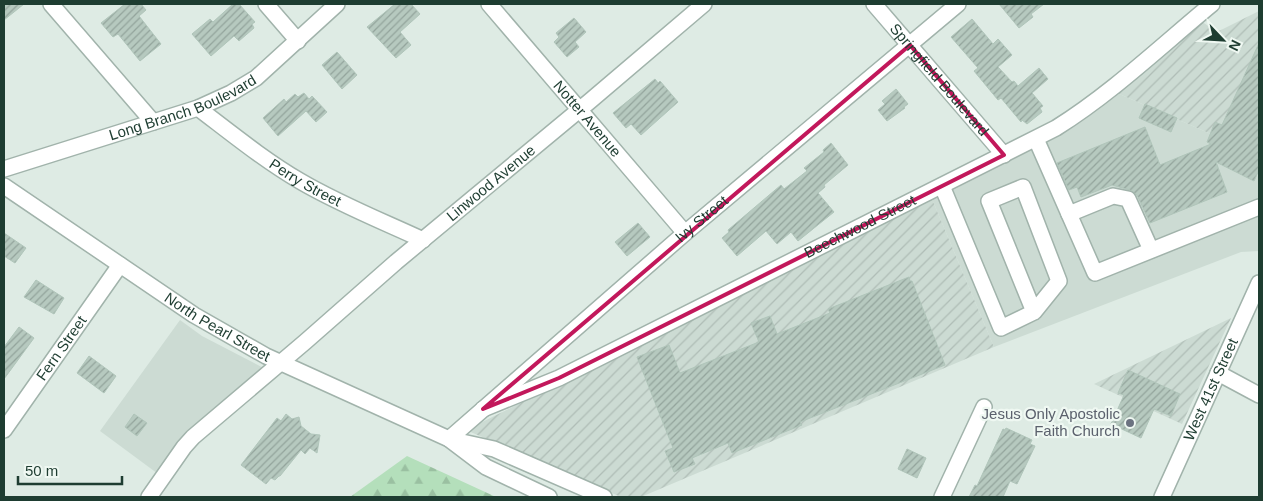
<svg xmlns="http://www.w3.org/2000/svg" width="1263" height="501" viewBox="0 0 1263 501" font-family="Helvetica,sans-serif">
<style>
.built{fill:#ccdbd3}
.industrial{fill:url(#industrial-furrows)}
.forest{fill:url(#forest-firs)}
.building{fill:url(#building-hatch);stroke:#b0c5ba}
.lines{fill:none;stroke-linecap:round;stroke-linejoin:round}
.minor-casing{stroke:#a1b3ab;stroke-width:18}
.minor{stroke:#fff;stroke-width:15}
.marked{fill:none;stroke:#c2185b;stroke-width:4;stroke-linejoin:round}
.worship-dot{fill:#6b7280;stroke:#eff8f2;stroke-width:2}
.labels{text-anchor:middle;stroke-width:4.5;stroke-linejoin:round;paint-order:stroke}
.street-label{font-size:15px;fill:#1e3d31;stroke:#eff8f2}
.worship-label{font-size:15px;fill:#5b616d;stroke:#eff8f2;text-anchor:end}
</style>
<defs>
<pattern id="industrial-furrows" width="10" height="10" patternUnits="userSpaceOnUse" patternTransform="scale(1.25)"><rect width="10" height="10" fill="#ccdbd3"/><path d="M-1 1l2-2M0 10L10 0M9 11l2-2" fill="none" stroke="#afbdb6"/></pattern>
<pattern id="forest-firs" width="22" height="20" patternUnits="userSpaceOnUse" patternTransform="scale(1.25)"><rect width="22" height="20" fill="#b4dfbb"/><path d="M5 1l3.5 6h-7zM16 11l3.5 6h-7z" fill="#9ac0a1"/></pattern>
<pattern id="building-hatch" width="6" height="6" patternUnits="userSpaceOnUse" patternTransform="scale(1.25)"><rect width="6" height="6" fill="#b6c9bf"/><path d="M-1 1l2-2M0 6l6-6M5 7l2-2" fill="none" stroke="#93a49c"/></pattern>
</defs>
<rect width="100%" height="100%" fill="#deebe4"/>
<path class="built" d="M1117,93L1259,155V251L1241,252L994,347L932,199L1070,129Z
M180,320L202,336L277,375L203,437L181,463L169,482L100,431Z"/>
<path class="industrial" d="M1259,11V155L1117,93L1201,21L1217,32Z
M932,199L994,347L641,497H621L466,430Z
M1231,318L1182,424L1094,384Z"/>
<path class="forest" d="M407,456L496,497H350Z"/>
<path class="building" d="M4,4H24L4,20Z
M125,4H141L146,10L139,16L161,44L140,61L118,34L113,37L101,23Z
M233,4H239L255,22L252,24L254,28L239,41L234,36L211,56L192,34L210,19L213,22Z
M395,4H411L420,14L400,32L411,45L396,58L367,27Z
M999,4H1044L1031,14L1033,17L1019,28Z
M574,18L586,32L575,42L579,47L567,57L554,42L559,37L556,33Z
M972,19L993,44L998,39L1012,55L998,67L1012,82L1014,81L1018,86L1039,68L1048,79L1032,93L1043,106L1040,108L1042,112L1027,124L1022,120L1021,122L1001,98L998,100L974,71L978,68L951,37Z
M1259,43V170L1254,181L1216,162L1227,192L1150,223L1137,195L1130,190L1112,185L1081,197L1077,187L1069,190L1057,163L1145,127L1160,165L1211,144L1207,142L1215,122L1222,125Z
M337,52L357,75L342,89L322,65Z
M655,79L658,83L660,81L678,102L641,135L631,124L626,128L613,113Z
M896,89L908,104L904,107L905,108L887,121L878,110L885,104L882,101Z
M304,93L309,99L312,96L327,112L316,122L306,111L278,136L263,118L284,99L286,102L295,94L298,97Z
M1145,104L1177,118L1171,132L1139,118Z
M831,143L848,165L824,185L825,187L818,193L834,212L798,241L791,232L777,244L766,231L737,256L722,238L729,232L728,230L781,185L784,189L807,171L804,168L824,152L823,150Z
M638,223L650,237L627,256L615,242Z
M4,233L26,248L15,263L4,256Z
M909,277L910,281H912L945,365L800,422L802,425L732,453L728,443L692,458L695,464L674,472L665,451L673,448L637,357L669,345L680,373L759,342L751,323L770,316L777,334L830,313L828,309Z
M36,280L64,298L54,314L24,297Z
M19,327L34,338L4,379V347Z
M89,356L116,376L104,393L77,373Z
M1128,370L1180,394L1171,416L1154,409L1141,438L1111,424L1124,395L1118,393Z
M134,414L147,423L137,436L125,427Z
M286,414L292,419L299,417L301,426L311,434L320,435L317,453L310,448L305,454L301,450L280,476H279L275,480L271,478L266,484L241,465L277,418L281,421Z
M1006,428L1032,440L1030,444L1035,446L1017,484L1010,481L1003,497H969L975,485L977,486L1003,429L1005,430Z
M907,449L926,458L917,478L898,469Z"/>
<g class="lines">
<defs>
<g id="minor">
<path d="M51,4L153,122"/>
<path d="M266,4L298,41"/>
<path id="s1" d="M489,4L685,233"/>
<path id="s2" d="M874,4L1004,155"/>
<path id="s3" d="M198,108C231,133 264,160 300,181C339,204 382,221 423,240"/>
<path d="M1036,139L1095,273L1259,207"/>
<path id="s4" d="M4,169L198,108L231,93L256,78L337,4"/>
<path id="s5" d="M4,186L194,315L266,356L449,439L486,467L549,497"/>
<path d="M942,186L1001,328L1034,312L989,201L1023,187L1059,281L1034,312"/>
<path d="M1069,214L1113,196L1128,199L1151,250"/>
<path d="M1218,373L1259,395"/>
<path id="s6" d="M483,409L559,378L1056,128C1112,93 1161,46 1212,4"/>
<path id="s7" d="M4,430L120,265"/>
<path id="s8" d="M449,439L685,233L958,4"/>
<path d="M453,440L494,449L604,497"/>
<path id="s9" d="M149,497L184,447L193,437L305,342L396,262L590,101L704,4"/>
<path d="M942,497L984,407"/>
<path id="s10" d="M1162,497L1259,283"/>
</g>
</defs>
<use href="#minor" class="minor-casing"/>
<use href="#minor" class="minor"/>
</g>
<path class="marked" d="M910,45L1004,155L559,378L483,409Z"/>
<circle class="worship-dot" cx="1130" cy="423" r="5"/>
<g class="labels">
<g class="street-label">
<text dy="5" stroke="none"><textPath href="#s2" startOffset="100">Springfield Boulevard</textPath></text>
<text dy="5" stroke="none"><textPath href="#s4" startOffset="189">Long Branch Boulevard</textPath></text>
<text dy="5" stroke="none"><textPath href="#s1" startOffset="151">Notter Avenue</textPath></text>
<text dy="5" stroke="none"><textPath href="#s3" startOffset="131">Perry Street</textPath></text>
<text dy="5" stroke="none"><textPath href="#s9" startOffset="466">Linwood Avenue</textPath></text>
<text dy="5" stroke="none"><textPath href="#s8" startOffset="335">Ivy Street</textPath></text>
<text dy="5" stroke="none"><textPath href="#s6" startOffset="419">Beechwood Street</textPath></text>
<text dy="5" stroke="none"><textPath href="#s5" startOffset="256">North Pearl Street</textPath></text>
<text dy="5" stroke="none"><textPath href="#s7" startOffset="100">Fern Street</textPath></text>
<text dy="5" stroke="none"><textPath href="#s10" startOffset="118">West 41st Street</textPath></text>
</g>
<g class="worship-label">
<text x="1120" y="419">Jesus Only Apostolic<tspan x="1120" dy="17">Faith Church</tspan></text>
</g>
</g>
<rect width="1263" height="501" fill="none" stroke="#1e3d31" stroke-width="10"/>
<g transform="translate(1223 40) rotate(115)" stroke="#eff8f2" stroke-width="4" paint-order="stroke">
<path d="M0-4L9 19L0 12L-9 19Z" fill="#1e3d31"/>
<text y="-8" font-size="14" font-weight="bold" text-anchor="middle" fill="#1e3d31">N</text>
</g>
<path d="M18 476v8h104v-8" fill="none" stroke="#1e3d31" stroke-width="2.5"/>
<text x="25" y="476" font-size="15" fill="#1e3d31" stroke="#eff8f2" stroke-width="4" paint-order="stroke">50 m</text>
</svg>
